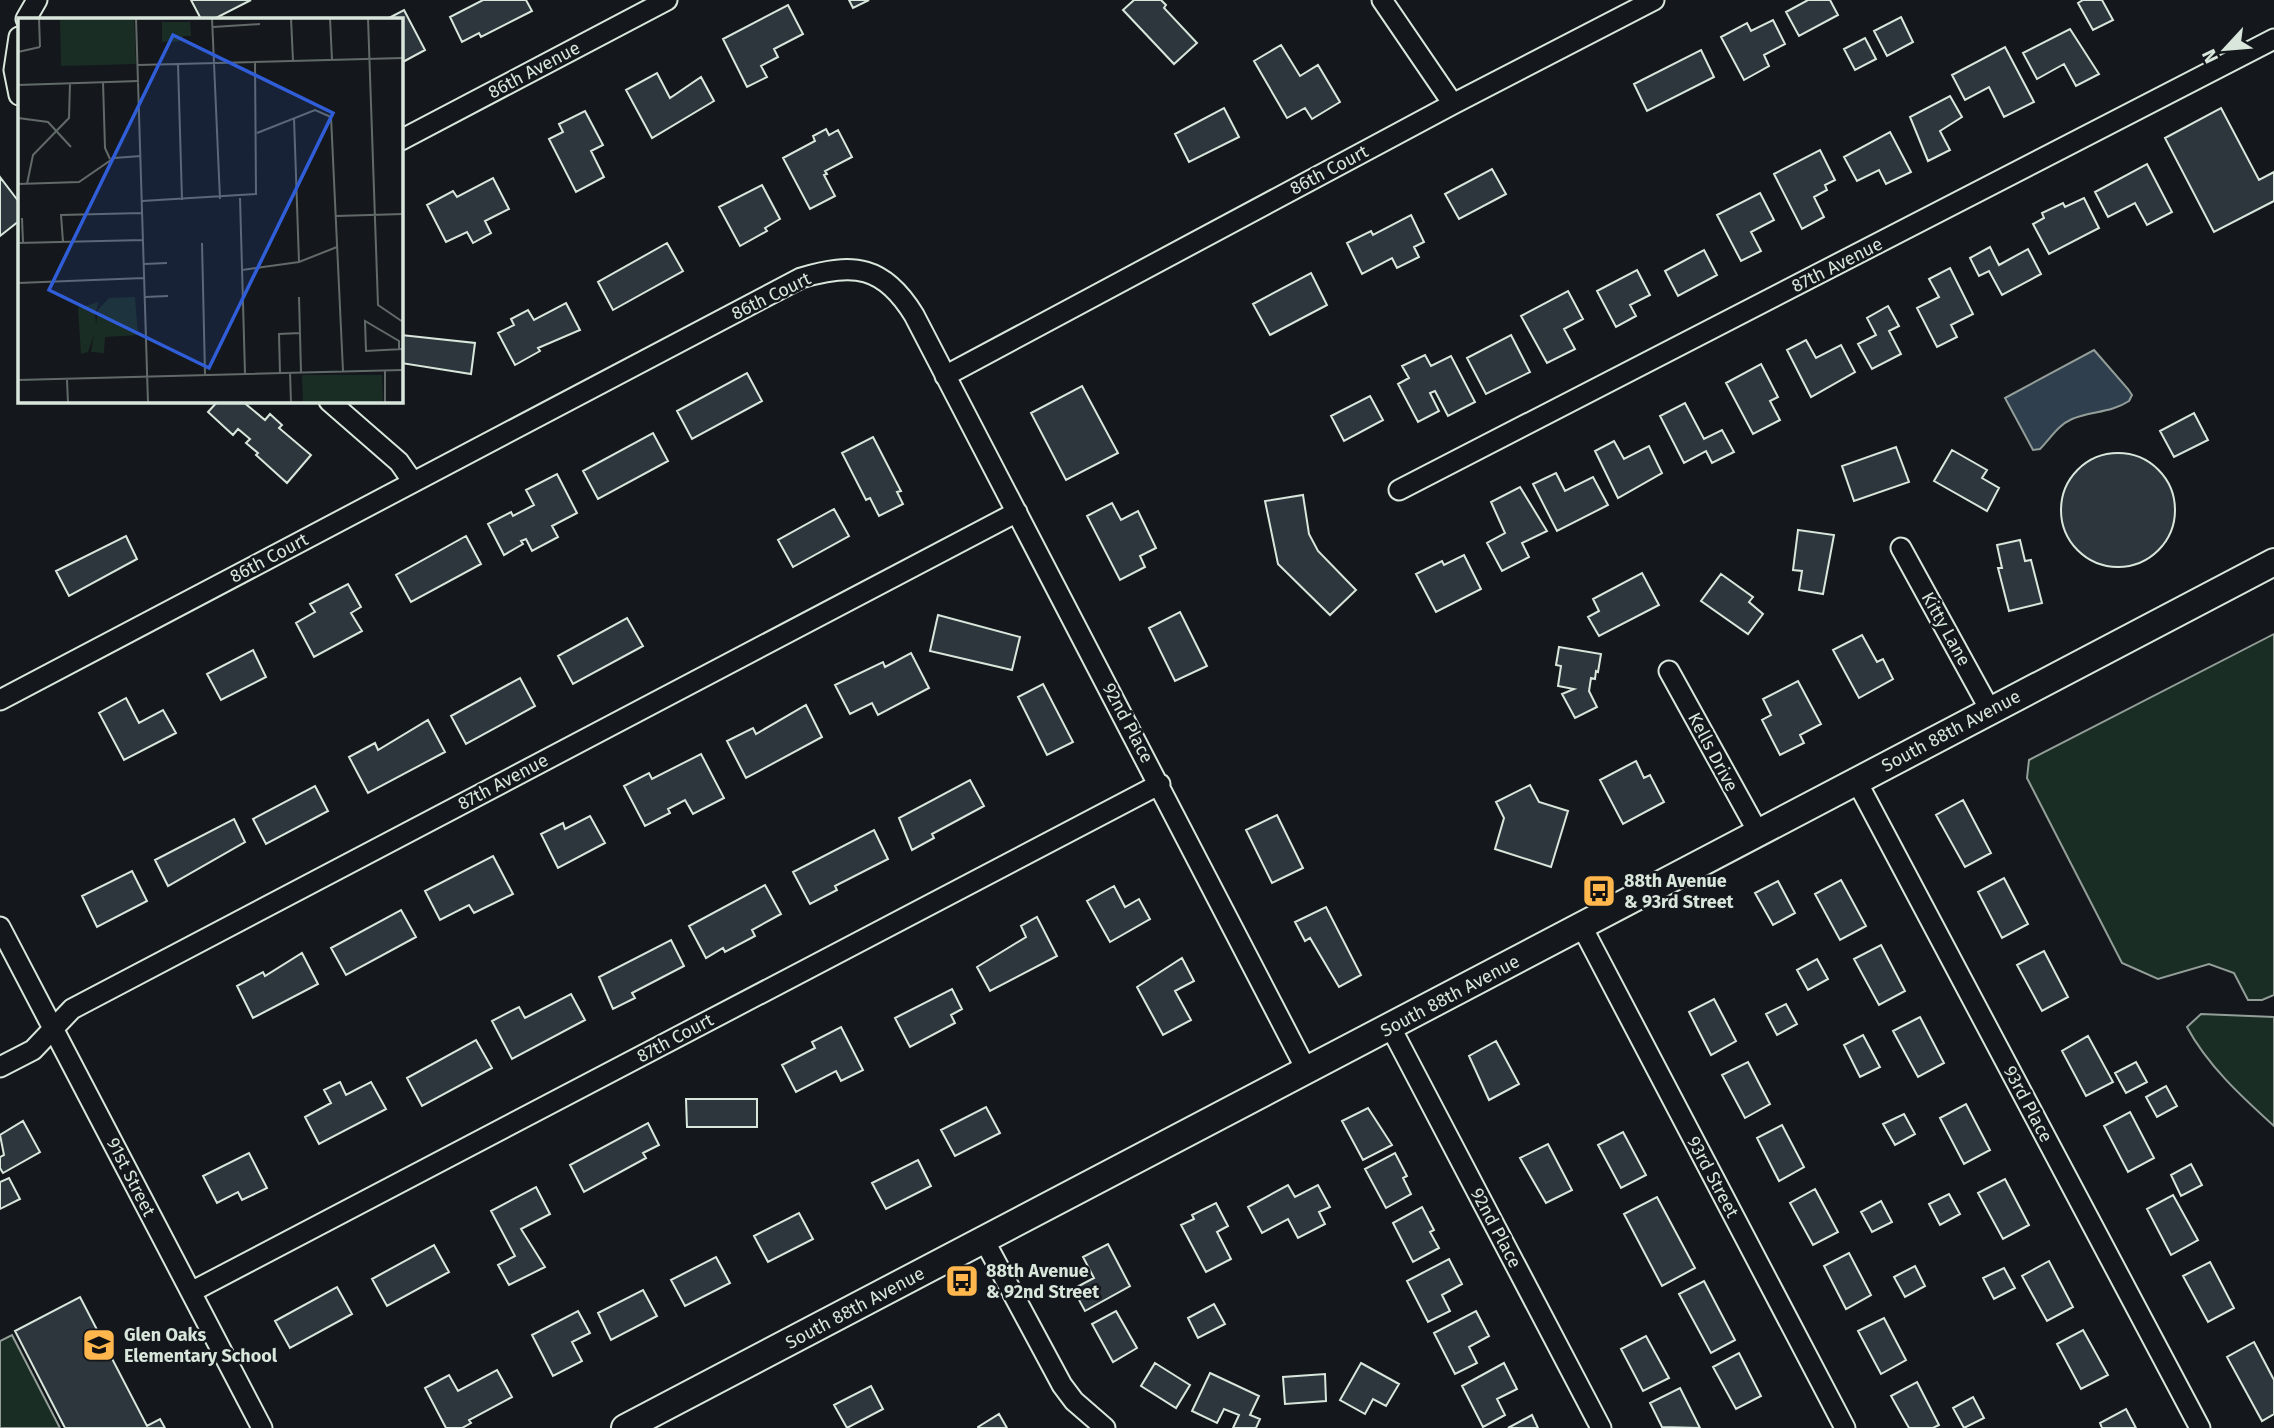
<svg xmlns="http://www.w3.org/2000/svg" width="2274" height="1428" viewBox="0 0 2274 1428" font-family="'Fira Sans',sans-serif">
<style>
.green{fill:#1a2d24;stroke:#939e99;stroke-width:2}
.water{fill:#2f3f4d;stroke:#939e99;stroke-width:2}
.building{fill:#2c363c;stroke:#d8e6dc;stroke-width:2}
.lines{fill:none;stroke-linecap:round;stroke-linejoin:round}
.street-casing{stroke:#d8e6dc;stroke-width:23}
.secondary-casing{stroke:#d8e6dc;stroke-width:30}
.street{stroke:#14181c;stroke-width:19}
.secondary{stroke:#14181c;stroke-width:26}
.labels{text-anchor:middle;stroke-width:5;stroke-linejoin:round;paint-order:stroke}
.street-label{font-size:18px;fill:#d8e6dc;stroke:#14181c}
.poi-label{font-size:18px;font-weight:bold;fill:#d8e6dc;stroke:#14181c;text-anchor:start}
.inset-road{fill:none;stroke:#626a69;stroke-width:2}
.view{fill:#305dd8;fill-opacity:0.15;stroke:#305dd8;stroke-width:3.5}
.inset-edge{fill:none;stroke:#d8e6dc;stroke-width:3.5}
</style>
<rect width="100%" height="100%" fill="#14181c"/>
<path class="green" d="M2274,634V995L2262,1000H2248L2234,973L2209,964L2158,979L2122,963L2027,778L2029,760Z
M2201,1014L2274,1017V1126C2242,1097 2207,1065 2187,1027Z
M12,1335L60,1428H0V1341Z"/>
<path class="water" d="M2094,350L2128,389L2132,395L2129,401C2111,413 2091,411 2072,419C2058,425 2050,439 2040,449L2033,450L2005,398Z"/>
<path class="building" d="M191,0H251L214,19H201Z
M483,0H526L532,11L481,37L479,33L462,42L450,17Z
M849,0H869L853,8Z
M1134,0H1161L1166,5L1164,8L1197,43L1174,64L1123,10Z
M1808,0H1830L1838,15L1799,36L1786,12Z
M2083,0H2102L2113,20L2093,30L2078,3Z
M788,5L803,34L774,49L778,57L761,66L767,77L747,87L723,39Z
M404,10L425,50L401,63V19H387Z
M1901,17L1913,42L1887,56L1874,31Z
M1773,20L1785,44L1764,55L1769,66L1744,80L1721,37L1747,23L1751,31Z
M2070,29L2099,74L2076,86L2064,64L2037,79L2023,53Z
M1865,38L1876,59L1855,70L1844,49Z
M1281,45L1300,76L1318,65L1340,102L1312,119L1305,108L1287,118L1254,61Z
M2005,47L2034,102L2004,117L1989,87L1965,100L1952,75Z
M1701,50L1714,77L1647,111L1634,84Z
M657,73L670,98L701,77L714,101L652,138L626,90Z
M1950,96L1962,117L1940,131L1950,150L1928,161L1910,117Z
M1224,108L1239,137L1189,162L1175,134Z
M2221,108L2259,180L2274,172V201L2214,232L2165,138Z
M585,111L603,145L591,151L604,177L576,192L549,139L563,132L559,124Z
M826,129L829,135L838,130L852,157L825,171L827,174L824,175L835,196L810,209L783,158L815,141L813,136Z
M1890,132L1911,172L1886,184L1879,170L1857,181L1844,157Z
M1820,150L1835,180L1825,185L1827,190L1814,197L1824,217L1802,229L1774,174Z
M2147,164L2172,212L2147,225L2135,203L2108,217L2095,192Z
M1492,169L1506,194L1459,219L1445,194Z
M0,177L19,202V221L0,236Z
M493,178L509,209L485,221L491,233L473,243L467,232L446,242L427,205L453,191L457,197Z
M762,185L780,219L765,228L767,231L740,246L719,207Z
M1760,193L1774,220L1751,232L1761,251L1741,261L1717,215Z
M2084,198L2099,228L2049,254L2033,224L2044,218L2042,213L2063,203L2065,207Z
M1411,215L1424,242L1414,247L1419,257L1397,268L1392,258L1362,274L1347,243L1371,231L1373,235Z
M667,243L683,271L613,310L598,282Z
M1990,247L1999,265L2028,249L2041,274L2002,295L1989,271L1979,276L1970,258Z
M1704,250L1717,275L1678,296L1665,271Z
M1950,268L1973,314L1951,325L1957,337L1937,347L1917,308L1939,297L1929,279Z
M1637,270L1650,295L1630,305L1636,316L1616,327L1597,291Z
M1311,273L1327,305L1270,335L1253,304Z
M1568,291L1583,319L1564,329L1575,349L1547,363L1521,316Z
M566,303L580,330L538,348L540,351L515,365L498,333L514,325L511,319L528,310L534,320Z
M1888,306L1899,326L1889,331L1901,354L1872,369L1858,344L1876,335L1867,318Z
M401,335L475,343L471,374L401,363Z
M1511,335L1530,372L1486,394L1467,358Z
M1806,340L1816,358L1841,345L1855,372L1811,397L1787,350Z
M1425,355L1431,366L1451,356L1475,402L1448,416L1435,391L1430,393L1439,411L1418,422L1398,384L1409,378L1402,366Z
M1761,364L1778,397L1770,401L1780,420L1753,434L1726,383Z
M747,373L762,401L692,439L677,411Z
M1082,386L1118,453L1066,480L1031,413Z
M1370,396L1383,420L1344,441L1331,416Z
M218,401H242L265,420L270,414L282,425L279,428L311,455L287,483L256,455L258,453L246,443L250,439L238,429L233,435L208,412Z
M1685,403L1704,439L1722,430L1734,452L1712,463L1706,451L1684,463L1660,416Z
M2194,413L2208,440L2174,457L2160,431Z
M653,433L668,461L598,499L583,471Z
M873,437L901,491L897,492L903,504L879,516L870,498L866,500L842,453Z
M1614,441L1624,459L1649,446L1662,473L1618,498L1595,451Z
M1896,447L1909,482L1854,501L1842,466Z
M1952,450L1987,470L1982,478L1999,488L1987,511L1934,481Z
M2061 510a57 57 0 1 1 114 0a57 57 0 1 1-114 0Z
M1556,473L1565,491L1593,477L1608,505L1557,531L1533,484Z
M557,474L577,513L552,526L558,537L532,551L526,539L521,541L523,544L504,555L488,524L511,512L513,516L534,505L526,490Z
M1520,487L1547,531L1522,543L1529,557L1502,571L1487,543L1505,533L1491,502Z
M1303,495L1309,534L1318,551L1356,590L1330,615L1278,564L1265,501Z
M1112,503L1121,520L1138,511L1156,548L1140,556L1145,567L1120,580L1087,516Z
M834,509L849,536L793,567L778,540Z
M1798,530L1834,535L1823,594L1799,590L1802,571L1793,570Z
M126,536L137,559L69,596L56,571Z
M466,536L481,564L411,602L396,575Z
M2020,540L2025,561L2031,560L2042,603L2009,611L1998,568H2002L1997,545Z
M1464,555L1481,589L1436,612L1416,574L1442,561L1444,565Z
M1642,573L1659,605L1599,636L1588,617L1599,611L1593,599Z
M1721,574L1753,597L1749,602L1763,614L1748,634L1701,601Z
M348,584L361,607L351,613L362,631L314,657L296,623L315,612L310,604Z
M1180,612L1207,666L1175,681L1149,628Z
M938,615L1020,637L1012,670L930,651Z
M627,618L643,646L573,684L558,656Z
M1862,635L1877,662L1883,659L1893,679L1859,698L1833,650Z
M1559,647L1601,654L1598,672L1596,671L1595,679L1591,678L1589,691L1597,707L1575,718L1562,694L1574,689L1558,686L1561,666L1556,665Z
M253,650L266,677L221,700L207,674Z
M911,653L929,688L878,715L872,703L850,714L835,685L883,662L885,667Z
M520,678L535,706L466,744L451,716Z
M1798,681L1821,724L1800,735L1804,743L1780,755L1762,720L1771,715L1763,699Z
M1043,684L1073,742L1047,755L1018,697Z
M126,698L139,723L163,710L176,733L124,760L99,713Z
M806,705L822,737L746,778L727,741L753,728L756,734Z
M428,720L445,752L368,793L349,757L375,743L378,750Z
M701,754L724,798L693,814L685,800L668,809L670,813L645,826L624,786L649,773L652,779Z
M1636,761L1644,778L1650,775L1664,802L1623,824L1600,780Z
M970,780L984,806L932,834L934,838L912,850L899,818Z
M1530,785L1539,802L1568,811L1551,867L1495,849L1504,818L1496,802Z
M315,786L328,811L266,844L253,819Z
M1963,800L1991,853L1965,867L1936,815Z
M1277,815L1303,868L1272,883L1246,830Z
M590,816L605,843L558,868L541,834L563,823L565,829Z
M234,819L245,842L168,886L155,860Z
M874,830L888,859L835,886L837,890L810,904L793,872Z
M493,856L513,894L474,913L469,905L440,920L425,891Z
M132,871L147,901L97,927L82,896Z
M2004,878L2028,924L2002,938L1978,892Z
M1841,880L1866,926L1840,940L1815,894Z
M1778,881L1795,913L1773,925L1755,893Z
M765,885L781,914L752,930L755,936L725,952L723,948L706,958L689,926Z
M1114,886L1125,907L1139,899L1150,919L1110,942L1087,901Z
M1326,907L1361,975L1339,987L1310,938L1305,941L1295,922Z
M401,910L416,937L346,975L331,948Z
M1037,917L1057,956L990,991L977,967L1026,937L1021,926Z
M671,940L684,966L632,993L635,998L613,1009L599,977Z
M1881,945L1905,991L1879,1005L1854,959Z
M2044,951L2068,997L2042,1011L2017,965Z
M302,953L318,984L253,1018L237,986L263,972L265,976Z
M1182,958L1194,981L1175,991L1191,1020L1163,1035L1137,987Z
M1817,959L1828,979L1808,990L1797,970Z
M952,989L962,1009L951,1015L955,1023L910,1047L895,1018Z
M571,994L585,1020L512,1059L492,1021L519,1007L525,1018Z
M1714,999L1736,1041L1711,1055L1689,1012Z
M1786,1004L1797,1024L1777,1035L1766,1014Z
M1920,1017L1944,1063L1918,1077L1893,1031Z
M841,1027L863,1070L841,1081L836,1071L796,1092L782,1065L815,1048L812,1042Z
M1863,1035L1880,1067L1860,1077L1844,1045Z
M2088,1036L2113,1082L2086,1096L2062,1051Z
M476,1040L492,1068L422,1106L407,1078Z
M1496,1041L1519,1084L1489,1100L1469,1056Z
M1748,1062L1770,1104L1745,1118L1722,1075Z
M2136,1062L2147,1082L2126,1093L2115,1073Z
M340,1082L346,1095L371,1082L386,1109L319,1144L305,1117L331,1103L324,1090Z
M2166,1086L2177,1106L2157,1117L2146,1097Z
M686,1099H757V1127H687Z
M1966,1104L1990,1150L1964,1164L1940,1118Z
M986,1107L1000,1133L955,1156L941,1130Z
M1368,1108L1392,1145L1363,1160L1342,1121Z
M2130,1112L2154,1158L2128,1172L2104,1126Z
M1904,1114L1915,1134L1895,1145L1883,1124Z
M23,1121L40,1152L3,1173L0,1168V1157L4,1155L0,1135Z
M648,1123L659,1145L643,1153L646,1158L584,1192L570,1165Z
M1782,1125L1804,1167L1779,1181L1757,1138Z
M1623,1132L1646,1175L1621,1188L1598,1145Z
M1548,1144L1572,1190L1546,1203L1520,1158Z
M249,1153L267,1188L242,1200L238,1192L217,1203L203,1176Z
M1395,1153L1407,1176L1403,1178L1411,1194L1386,1208L1365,1169Z
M918,1160L931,1186L886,1209L872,1183Z
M2191,1164L2202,1185L2181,1196L2171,1175Z
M9,1178L20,1199L0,1209V1182Z
M2005,1179L2029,1225L2003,1239L1978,1193Z
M1288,1185L1295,1197L1318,1185L1330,1207L1319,1212L1325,1224L1298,1238L1288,1219L1262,1233L1248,1207Z
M536,1187L550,1214L521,1229L545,1267L509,1285L498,1265L515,1256L491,1211Z
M1815,1189L1838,1232L1813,1245L1790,1203Z
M1949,1194L1960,1214L1940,1225L1929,1204Z
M2173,1195L2198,1240L2171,1255L2147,1209Z
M1657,1197L1695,1268L1662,1286L1624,1214Z
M1881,1201L1892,1222L1872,1232L1861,1212Z
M1216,1203L1228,1226L1217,1232L1231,1259L1206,1272L1181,1225L1194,1219L1192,1215Z
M1422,1207L1434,1230L1430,1232L1439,1248L1413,1262L1393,1223Z
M799,1213L813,1239L768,1262L754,1236Z
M1108,1244L1130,1286L1085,1311L1073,1289L1094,1278L1083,1257Z
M434,1245L449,1272L387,1306L372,1279Z
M1849,1253L1871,1295L1846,1309L1824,1266Z
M716,1257L730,1283L685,1306L671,1280Z
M1449,1259L1462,1284L1442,1295L1450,1311L1428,1322L1407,1281Z
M2049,1261L2073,1307L2047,1321L2022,1276Z
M2210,1262L2234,1308L2208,1322L2183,1276Z
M1915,1266L1925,1286L1905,1297L1894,1277Z
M2004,1268L2015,1288L1994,1299L1983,1278Z
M1704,1281L1735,1340L1711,1353L1679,1294Z
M337,1287L352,1314L290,1348L275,1321Z
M643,1290L657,1316L611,1340L598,1313Z
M80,1297L147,1426L160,1419L165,1428H65L15,1331Z
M1214,1304L1225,1324L1198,1338L1188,1318Z
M578,1311L590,1333L572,1342L582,1361L553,1376L532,1335Z
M1116,1311L1137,1348L1113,1362L1092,1324Z
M1476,1311L1489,1336L1469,1347L1477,1363L1455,1374L1434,1333Z
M1884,1318L1906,1360L1881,1374L1858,1331Z
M2083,1330L2108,1375L2081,1389L2057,1344Z
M1646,1336L1669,1378L1643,1391L1621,1349Z
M2254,1342L2274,1380V1414L2262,1421L2227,1357Z
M1739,1353L1761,1396L1736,1409L1713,1367Z
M1155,1363L1190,1385L1176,1408L1141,1386Z
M1361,1363L1399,1384L1386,1406L1373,1399L1365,1414L1340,1400Z
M1504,1363L1517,1389L1497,1399L1505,1415L1483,1427L1462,1386Z
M497,1370L512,1397L469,1420L471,1423L462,1428H446L425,1388L449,1375L458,1391Z
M1210,1373L1259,1396L1250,1415L1260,1419L1256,1428H1233L1239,1415L1224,1409L1217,1423L1192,1411Z
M1325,1374L1326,1401L1285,1404L1283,1377Z
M1917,1382L1939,1425L1933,1428H1909L1891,1396Z
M871,1386L883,1409L847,1428L834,1405Z
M1680,1388L1700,1428L1662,1427L1650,1403Z
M1973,1397L1984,1418L1964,1428L1953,1408Z
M2126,1409L2136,1428H2102L2100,1423Z
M999,1414L1007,1428H978V1427Z
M1532,1415L1538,1428H1508Z"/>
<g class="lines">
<defs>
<path id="street" d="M1382,0L1453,104
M26,19L37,0
M19,37L14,70L19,95
M401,140L667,0
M945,376L1453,104L1654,0
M329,401L399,462L413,482
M1399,490L2274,39
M1901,548L1990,710
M1669,671L1758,832
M0,700L801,278C854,262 884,266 914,315L1307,1071
M1856,780L2200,1428
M1581,925L1845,1428
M0,927L262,1428
M1391,1028L1601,1428
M0,1067L33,1050L72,1009L1017,512
M984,1240L1062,1385L1074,1401L1105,1428
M191,1292L1160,784"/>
<path id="secondary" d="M625,1428L2274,562"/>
</defs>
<use href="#street" class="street-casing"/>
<use href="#secondary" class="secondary-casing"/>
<use href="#street" class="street"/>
<use href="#secondary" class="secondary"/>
</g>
<defs>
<symbol id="bus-square" viewBox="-11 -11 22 22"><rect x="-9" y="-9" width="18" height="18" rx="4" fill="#ffb74d" stroke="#14181c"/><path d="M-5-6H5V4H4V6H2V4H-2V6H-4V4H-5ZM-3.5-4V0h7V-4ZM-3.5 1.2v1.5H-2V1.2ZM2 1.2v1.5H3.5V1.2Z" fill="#111"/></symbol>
<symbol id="school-square" viewBox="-11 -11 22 22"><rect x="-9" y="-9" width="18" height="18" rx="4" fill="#ffb74d" stroke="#14181c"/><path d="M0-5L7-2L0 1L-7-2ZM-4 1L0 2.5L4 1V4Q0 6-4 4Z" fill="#111"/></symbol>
</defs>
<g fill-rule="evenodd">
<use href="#bus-square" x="1580" y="872" width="38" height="38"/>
<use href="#bus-square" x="943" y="1262" width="38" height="38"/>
<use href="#school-square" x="80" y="1326" width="38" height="38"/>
</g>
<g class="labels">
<g class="street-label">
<text transform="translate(534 70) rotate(-28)" y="6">86th Avenue</text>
<text transform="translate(1329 170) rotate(-28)" y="6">86th Court</text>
<text transform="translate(1837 265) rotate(-27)" y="6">87th Avenue</text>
<text transform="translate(771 296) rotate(-26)" y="6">86th Court</text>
<text transform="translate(269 558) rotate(-28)" y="6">86th Court</text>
<text transform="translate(1946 629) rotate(61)" y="6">Kitty Lane</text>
<text transform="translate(1128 723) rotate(62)" y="6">92nd Place</text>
<text transform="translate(1951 731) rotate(-28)" y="6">South 88th Avenue</text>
<text transform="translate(1713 752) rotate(62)" y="6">Kells Drive</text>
<text transform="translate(503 782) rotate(-28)" y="6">87th Avenue</text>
<text transform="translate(1450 996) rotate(-28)" y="6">South 88th Avenue</text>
<text transform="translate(675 1038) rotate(-28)" y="6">87th Court</text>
<text transform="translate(2028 1104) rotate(62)" y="6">93rd Place</text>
<text transform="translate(131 1177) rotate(63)" y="6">91st Street</text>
<text transform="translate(1713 1177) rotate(62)" y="6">93rd Street</text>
<text transform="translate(1496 1228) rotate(62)" y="6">92nd Place</text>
<text transform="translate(855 1308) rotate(-28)" y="6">South 88th Avenue</text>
</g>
<g class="poi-label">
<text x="1624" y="887">88th Avenue<tspan x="1624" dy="21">&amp; 93rd Street</tspan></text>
<text x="986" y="1277">88th Avenue<tspan x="986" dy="21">&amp; 92nd Street</tspan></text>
<text x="124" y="1341">Glen Oaks<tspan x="124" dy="21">Elementary School</tspan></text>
</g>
</g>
<g transform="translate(18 18)">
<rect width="385" height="385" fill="#14181c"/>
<path d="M42,0H116L118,46L43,48ZM144,4H172L173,18H165V23L144,24ZM117,279L120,317L87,319L86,335L73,334L76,317L70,334L63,336L60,290L81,284L77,295L78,307L80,292L91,280ZM284,357H364L365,385H285Z" fill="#1a2d24"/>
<path class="inset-road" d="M21,0L22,29M118,0L130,385M194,0L202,181M273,0L275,43M312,0L314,42M350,0L360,287L385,304M195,9L242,6M0,34L22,29M160,46L164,182M120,47L385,40M85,64L87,130L92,141M0,67L121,63M0,100L30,104L53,129M276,100L281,244M239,115L297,92L313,99L325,353M0,166L61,164L96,140L123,138M9,166L15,137L51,100L52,65M222,180L227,355M124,183L238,176L237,43M318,198L385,196M4,200L5,225M45,224L43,197L124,195M0,225L125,222M184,225L187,356M126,246L149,245M224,252L281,244L319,229M0,265L126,260M127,279L150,278M281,279L283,354M381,331V323L347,303L348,333L385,331M367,352V385M272,354L273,385M262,355L261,316L282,315M0,362L385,352M49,362L50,385"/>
<path class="view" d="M155,17L315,95L191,350L31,272Z"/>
<rect width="385" height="385" class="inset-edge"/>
</g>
<g transform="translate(2225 49) rotate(244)" stroke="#14181c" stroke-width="5" paint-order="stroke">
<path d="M0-5L12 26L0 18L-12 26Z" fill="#d8e6dc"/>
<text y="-10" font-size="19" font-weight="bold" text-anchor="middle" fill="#d8e6dc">N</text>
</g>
</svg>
